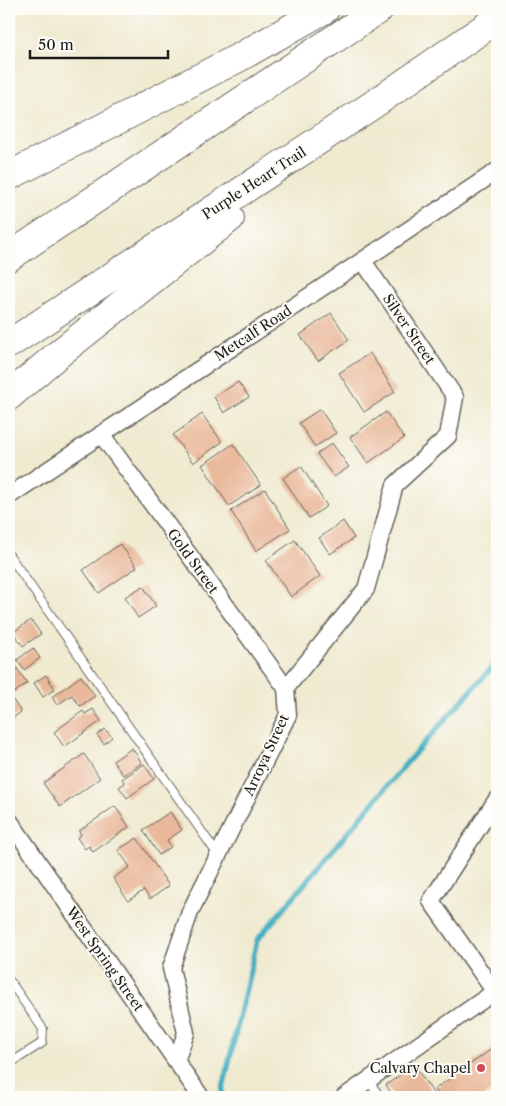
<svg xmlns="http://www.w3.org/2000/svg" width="506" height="1106" viewBox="0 0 506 1106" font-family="'Libre Caslon Text',serif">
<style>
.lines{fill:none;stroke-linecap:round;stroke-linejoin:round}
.stream{stroke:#41adc0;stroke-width:5.5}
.building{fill:#e9b89a}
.lane-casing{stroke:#66645b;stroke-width:10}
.street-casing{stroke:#66645b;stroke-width:19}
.highway-casing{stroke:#66645b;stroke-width:30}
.lane{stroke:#fff;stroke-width:8}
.street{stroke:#fff;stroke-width:16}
.highway{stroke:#fff;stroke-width:28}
.poi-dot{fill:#d1495b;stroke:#fdfcf7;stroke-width:2}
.labels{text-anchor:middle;stroke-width:4;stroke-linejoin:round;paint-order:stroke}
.street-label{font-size:14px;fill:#1c1c1c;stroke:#fdfcf7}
.poi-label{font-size:14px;fill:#1c1c1c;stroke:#fdfcf7;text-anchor:end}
</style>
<rect width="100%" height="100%" fill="#fdfcf7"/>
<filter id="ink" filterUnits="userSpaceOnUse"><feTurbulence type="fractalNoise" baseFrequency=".02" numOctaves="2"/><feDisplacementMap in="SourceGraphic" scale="10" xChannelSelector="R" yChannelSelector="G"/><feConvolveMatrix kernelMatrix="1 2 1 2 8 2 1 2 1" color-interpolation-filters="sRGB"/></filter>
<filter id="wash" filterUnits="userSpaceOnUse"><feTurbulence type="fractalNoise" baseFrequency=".0096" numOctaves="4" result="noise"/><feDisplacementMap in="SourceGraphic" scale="20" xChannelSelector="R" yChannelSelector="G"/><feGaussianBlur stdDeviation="1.12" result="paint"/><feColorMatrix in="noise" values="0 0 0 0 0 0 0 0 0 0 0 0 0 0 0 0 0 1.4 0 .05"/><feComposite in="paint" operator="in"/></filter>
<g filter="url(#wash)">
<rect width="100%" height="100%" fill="#efead0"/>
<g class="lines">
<path class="stream" d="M221,1097L257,940L415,753L497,662"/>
</g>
<g id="blocks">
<path class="building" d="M331,313L349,340L318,361L300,335Z
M370,353L395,392L364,412L339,373Z
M238,382L249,397L224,413L214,397Z
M320,409L336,433L315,447L299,423Z
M386,412L404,438L368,463L350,437Z
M202,414L222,442L193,463L173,435Z
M332,443L349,467L334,477L317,454Z
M233,444L261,485L229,506L202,465Z
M301,466L327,506L309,518L283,478Z
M265,489L290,529L256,551L231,511Z
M343,521L354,538L330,554L319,538Z
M295,540L320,576L291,597L266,560Z
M120,544L137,567L99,593L83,570Z
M143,586L156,606L138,618L125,597Z
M31,620L41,634L23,646L13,632Z
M33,648L40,658L24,670L17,660Z
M12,661L27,683L10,696L21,712L9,721V664Z
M46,675L55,689L43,697L34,683Z
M81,676L95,696L80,706L72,695L57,705L52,697Z
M93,709L101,721L64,747L54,732L83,711L85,714Z
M105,729L112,737L104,744L97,735Z
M132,748L142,763L123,775L113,761Z
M84,754L100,778L60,807L43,783Z
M144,764L154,779L127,798L119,787L125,783L122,779Z
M115,806L129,827L93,852L89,846L85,849L77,838L81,835L79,831Z
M170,812L182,830L167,840L171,847L159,855L143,830Z
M137,838L169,886L150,899L144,890L128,901L113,878L130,867L118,850Z
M496,1046L497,1087L483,1097H440L435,1089Z
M414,1065L436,1097H394L386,1085Z"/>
</g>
</g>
<g filter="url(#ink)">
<use href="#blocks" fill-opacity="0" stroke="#66645b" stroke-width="1"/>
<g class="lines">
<defs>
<path id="lane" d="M9,555L218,855
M9,980L43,1029L42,1043L9,1064
M368,1080L380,1097"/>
<path id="street" d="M101,434L286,688
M9,496L497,171
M497,799L431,901L497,995
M9,820L201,1097
M176,1061L186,1033L171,968L190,912L288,715L286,688L366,589L395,485L448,436L455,397L363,261
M344,1097L497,990"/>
<path id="highway" d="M9,176L240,57L325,9
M9,257L379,9
M9,344L374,104L497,19
M9,396L56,356L230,218"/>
</defs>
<use href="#lane" class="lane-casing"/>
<use href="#street" class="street-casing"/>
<use href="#highway" class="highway-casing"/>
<use href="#lane" class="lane"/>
<use href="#street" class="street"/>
<use href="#highway" class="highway"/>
</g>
</g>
<circle class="poi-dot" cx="481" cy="1068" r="5"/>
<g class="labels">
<g class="street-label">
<text transform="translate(254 183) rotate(-33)" y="5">Purple Heart Trail</text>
<text transform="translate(409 329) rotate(56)" y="5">Silver Street</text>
<text transform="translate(253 333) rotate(-33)" y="5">Metcalf Road</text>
<text transform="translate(193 561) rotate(54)" y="5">Gold Street</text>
<text transform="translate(266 755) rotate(-65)" y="5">Arroya Street</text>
<text transform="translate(105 959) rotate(55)" y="5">West Spring Street</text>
</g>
<g class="poi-label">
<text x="471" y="1073">Calvary Chapel</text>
</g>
</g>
<rect width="506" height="1106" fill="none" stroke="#fdfcf7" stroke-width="30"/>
<path d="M30 50v8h138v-8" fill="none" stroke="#1c1c1c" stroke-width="2.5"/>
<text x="38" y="50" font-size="15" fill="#1c1c1c" stroke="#fdfcf7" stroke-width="4" paint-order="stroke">50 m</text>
</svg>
